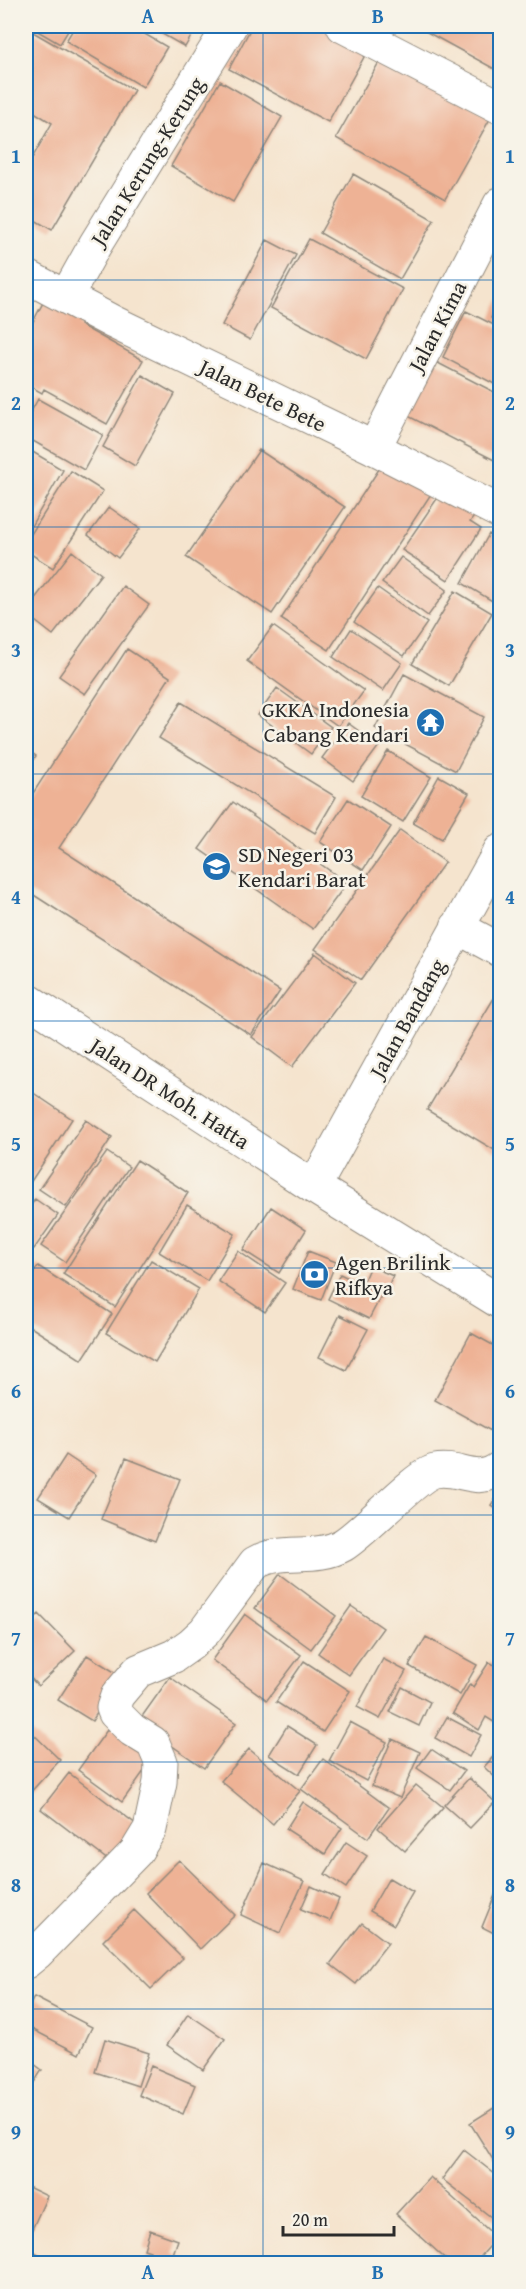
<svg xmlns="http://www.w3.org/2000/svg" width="526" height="2289" viewBox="0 0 526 2289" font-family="'Gentium Book Plus',serif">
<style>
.building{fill:#eeb295}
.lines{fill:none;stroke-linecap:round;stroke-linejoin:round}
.street-casing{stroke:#90887c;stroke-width:35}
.highway-casing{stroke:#90887c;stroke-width:35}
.street{stroke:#fff;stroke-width:33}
.highway{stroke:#fff;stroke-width:33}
.grid{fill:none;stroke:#1f6fb2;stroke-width:1.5;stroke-opacity:0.55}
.labels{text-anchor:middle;stroke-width:5;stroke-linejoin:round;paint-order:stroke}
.street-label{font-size:22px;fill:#2b2b2b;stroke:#f7f3e8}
.poi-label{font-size:22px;fill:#2b2b2b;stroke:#f7f3e8;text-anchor:start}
.neatline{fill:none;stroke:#1f6fb2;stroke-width:2}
.grid-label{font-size:20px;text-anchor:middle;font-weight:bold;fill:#1f6fb2}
</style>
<rect width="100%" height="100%" fill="#f7f3e8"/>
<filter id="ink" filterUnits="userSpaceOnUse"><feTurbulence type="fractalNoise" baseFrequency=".0167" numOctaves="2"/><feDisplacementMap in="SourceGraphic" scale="12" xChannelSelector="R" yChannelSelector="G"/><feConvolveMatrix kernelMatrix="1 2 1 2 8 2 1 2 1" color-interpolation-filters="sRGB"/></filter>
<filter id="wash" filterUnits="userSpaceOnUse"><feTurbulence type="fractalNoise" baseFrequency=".008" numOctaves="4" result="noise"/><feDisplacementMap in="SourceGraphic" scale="24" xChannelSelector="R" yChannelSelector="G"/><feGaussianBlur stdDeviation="1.35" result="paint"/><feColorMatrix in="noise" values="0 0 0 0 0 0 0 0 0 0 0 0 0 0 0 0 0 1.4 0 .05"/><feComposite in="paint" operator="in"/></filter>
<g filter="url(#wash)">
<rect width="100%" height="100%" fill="#f5e4ce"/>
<g id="blocks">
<path class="building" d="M29,26H71L60,44Z
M75,26H131L167,47L143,87L66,41Z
M148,26H197L185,47Z
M252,26H327L369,48L328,122L229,69Z
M416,26H500V72Z
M26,28L134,90L52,230L26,215V169L52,123L26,107Z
M382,57L491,117L445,199L336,138Z
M220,81L282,117L233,202L171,166Z
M353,174L434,220L400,279L320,233Z
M309,239L403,289L366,359L271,308Z
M267,240L296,255L250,340L222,325Z
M45,299L83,320L80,325L143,360L107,424L44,389L42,393L26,384V335Z
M500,299V323L491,318Z
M466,311L500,328V387L443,357Z
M436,362L500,395V463L408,416Z
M142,375L175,394L135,466L103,447Z
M38,399L103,435L84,470L26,437V421Z
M26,448L63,470L26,535Z
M259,450L345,507L272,614L186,557Z
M383,463L431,494L329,650L281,619Z
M71,471L103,491L53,568L26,551V542Z
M445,487L479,510L470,522L481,529L448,580L402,550Z
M109,507L140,529L118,558L88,535Z
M489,534L500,541V591L494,602L462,583Z
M72,551L101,574L53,635L26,614V610Z
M401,557L447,590L428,616L382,583Z
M123,586L149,605L85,694L59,676Z
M378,588L427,623L404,656L354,622Z
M455,591L492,613L449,686L412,664Z
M273,626L364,691L338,726L247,661Z
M351,629L402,663L383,691L333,657Z
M127,649L170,677L59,848L280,991L251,1035L26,890V804Z
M404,674L484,717L456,771L375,728Z
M277,688L331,727L311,754L258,715Z
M181,702L336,797L315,833L159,738Z
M348,723L379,746L353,781L322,758Z
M26,749L36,756L26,770Z
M388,751L431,777L403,822L361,796Z
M439,776L469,793L442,839L413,823Z
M348,799L391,827L363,870L320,842Z
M233,802L347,883L313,929L199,849Z
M400,830L445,862L361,980L315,949Z
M315,953L355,983L292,1067L252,1037Z
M500,988V1144L496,1151L427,1110Z
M26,1088L72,1119L26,1189Z
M86,1120L112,1137L66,1207L39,1189Z
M107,1152L129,1167L65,1262L41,1246Z
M137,1160L188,1193L115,1307L63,1274Z
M35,1199L58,1215L34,1249L26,1243V1213Z
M187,1205L235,1234L207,1281L159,1252Z
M271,1207L306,1230L279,1273L243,1250Z
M238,1251L285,1283L265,1312L218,1281Z
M308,1251L336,1262L321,1300L293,1289Z
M151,1260L199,1289L155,1362L106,1333Z
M38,1266L112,1314L82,1360L26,1324V1285Z
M370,1266L393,1276L386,1292L363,1282Z
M340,1274L382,1294L369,1319L328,1299Z
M340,1315L368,1329L346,1370L319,1357Z
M471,1333L500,1349V1436L435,1400Z
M66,1455L96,1475L69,1517L38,1498Z
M126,1458L180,1479L155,1541L101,1519Z
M500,1492V1512L491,1505Z
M280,1574L336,1616L311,1649L255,1608Z
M351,1606L383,1628L349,1675L318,1653Z
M39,1614L75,1651L38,1686L26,1673V1626Z
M245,1614L301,1655L267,1700L212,1660Z
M426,1637L477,1665L460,1695L409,1666Z
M87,1655L121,1676L92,1721L58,1700Z
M383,1659L406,1671L380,1719L357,1707Z
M304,1661L350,1691L323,1732L276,1702Z
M489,1662L500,1668V1726L486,1717L479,1730L453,1713L470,1684L473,1687Z
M170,1677L236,1723L204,1768L138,1722Z
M402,1687L430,1702L419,1726L390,1712Z
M447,1717L481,1735L469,1757L435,1738Z
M350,1722L387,1742L366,1781L329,1761Z
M110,1726L154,1757L122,1802L78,1770Z
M287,1726L317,1745L299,1774L269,1755Z
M26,1727L60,1760L26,1797Z
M392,1739L420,1752L400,1798L372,1786Z
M249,1749L300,1791L273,1824L221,1781Z
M431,1749L464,1771L450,1790L417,1768Z
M500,1749V1782L484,1767Z
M323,1759L389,1808L368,1838L301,1789Z
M69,1773L141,1828L113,1864L41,1809Z
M469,1778L495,1802L470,1828L444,1805Z
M416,1785L443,1807L405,1851L378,1828Z
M303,1802L342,1828L325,1854L286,1829Z
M346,1842L367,1856L346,1888L325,1874Z
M179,1860L235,1915L200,1949L146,1893Z
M264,1863L304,1881L280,1933L241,1915Z
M389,1878L413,1892L394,1925L370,1911Z
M500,1883V1936L482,1927Z
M311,1886L339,1899L330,1921L301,1909Z
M134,1910L183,1958L151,1989L103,1941Z
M362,1923L388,1943L356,1984L330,1964Z
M34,1997L92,2027L79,2054L26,2026V2014Z
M188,2014L225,2039L203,2070L167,2045Z
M105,2039L149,2053L138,2086L95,2072Z
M26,2058L42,2070L26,2095Z
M151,2066L195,2085L183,2114L139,2095Z
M500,2104V2171L470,2123Z
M464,2150L500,2178V2224L442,2179Z
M430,2177L497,2238L474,2264H451L396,2214Z
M26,2186L47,2196L29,2236L26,2234Z
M150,2230L178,2240L173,2254L190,2260L189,2264H145L150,2251L144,2249Z
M26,2248L54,2264H26Z"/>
</g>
</g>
<g filter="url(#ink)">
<use href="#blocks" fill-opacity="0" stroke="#90887c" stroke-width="1.5"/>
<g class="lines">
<defs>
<path id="street" d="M343,26L500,107
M26,276L113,322L374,448L500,512
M66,297L95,245L230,26
M374,448L500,204
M457,927L500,950
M314,1187L500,851
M26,1962L37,1953L136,1852L150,1829L160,1782L161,1762L153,1743L132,1730L115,1713L113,1708L117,1696L138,1671L174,1656L191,1644L205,1631L255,1563C282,1547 315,1561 343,1545C366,1531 416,1475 435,1471C460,1466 476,1486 500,1468"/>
<path id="highway" d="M26,999L314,1187L500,1302"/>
</defs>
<use href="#street" class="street-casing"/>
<use href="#highway" class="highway-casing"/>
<use href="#street" class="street"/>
<use href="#highway" class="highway"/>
</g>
</g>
<path class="grid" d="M263,26V2264M26,280H500M26,527H500M26,774H500M26,1021H500M26,1268H500M26,1515H500M26,1762H500M26,2009H500"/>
<defs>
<symbol id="temple-disc" viewBox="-11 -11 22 22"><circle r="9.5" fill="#1f6fb2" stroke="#f7f3e8"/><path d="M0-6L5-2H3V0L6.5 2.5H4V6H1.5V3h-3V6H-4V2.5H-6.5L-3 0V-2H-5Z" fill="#fff"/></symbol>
<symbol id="school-disc" viewBox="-11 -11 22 22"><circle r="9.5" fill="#1f6fb2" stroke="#f7f3e8"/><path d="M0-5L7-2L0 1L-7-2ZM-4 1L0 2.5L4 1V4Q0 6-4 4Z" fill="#fff"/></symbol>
<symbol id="bank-disc" viewBox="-11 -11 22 22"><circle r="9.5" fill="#1f6fb2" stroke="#f7f3e8"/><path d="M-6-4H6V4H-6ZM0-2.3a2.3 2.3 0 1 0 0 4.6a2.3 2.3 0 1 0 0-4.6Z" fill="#fff"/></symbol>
</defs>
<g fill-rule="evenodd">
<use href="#temple-disc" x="414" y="706" width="33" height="33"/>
<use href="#school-disc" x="200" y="850" width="33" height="33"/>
<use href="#bank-disc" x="298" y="1258" width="33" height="33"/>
</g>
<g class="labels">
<g class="street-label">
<text transform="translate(147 161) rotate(-58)" y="8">Jalan Kerung-Kerung</text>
<text transform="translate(437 326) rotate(-62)" y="8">Jalan Kima</text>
<text transform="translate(263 395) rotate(26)" y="8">Jalan Bete Bete</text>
<text transform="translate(407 1018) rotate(-61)" y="8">Jalan Bandang</text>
<text transform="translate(170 1093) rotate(33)" y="8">Jalan DR Moh. Hatta</text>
</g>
<g class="poi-label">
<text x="409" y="717" text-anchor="end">GKKA Indonesia<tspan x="409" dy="25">Cabang Kendari</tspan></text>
<text x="238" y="862">SD Negeri 03<tspan x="238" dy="25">Kendari Barat</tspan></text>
<text x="335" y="1270">Agen Brilink<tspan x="335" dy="25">Rifkya</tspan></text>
</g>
</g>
<rect width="526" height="2289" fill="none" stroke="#f7f3e8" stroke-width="66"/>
<path d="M283 2226v9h111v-9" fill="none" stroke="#2b2b2b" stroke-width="3"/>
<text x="292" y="2226" font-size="18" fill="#2b2b2b" stroke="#f7f3e8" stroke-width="4.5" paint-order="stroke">20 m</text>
<rect x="33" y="33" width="460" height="2223" class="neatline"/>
<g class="grid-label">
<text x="148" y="23">A</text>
<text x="378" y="23">B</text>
<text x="16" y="163">1</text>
<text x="510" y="163">1</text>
<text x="16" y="410">2</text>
<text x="510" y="410">2</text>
<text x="16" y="657">3</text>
<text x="510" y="657">3</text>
<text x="16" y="904">4</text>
<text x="510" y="904">4</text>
<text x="16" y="1151">5</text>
<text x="510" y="1151">5</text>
<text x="16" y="1398">6</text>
<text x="510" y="1398">6</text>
<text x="16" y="1645">7</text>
<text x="510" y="1645">7</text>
<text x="16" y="1892">8</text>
<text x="510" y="1892">8</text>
<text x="16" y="2139">9</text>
<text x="510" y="2139">9</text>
<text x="148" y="2279">A</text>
<text x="378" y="2279">B</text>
</g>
</svg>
